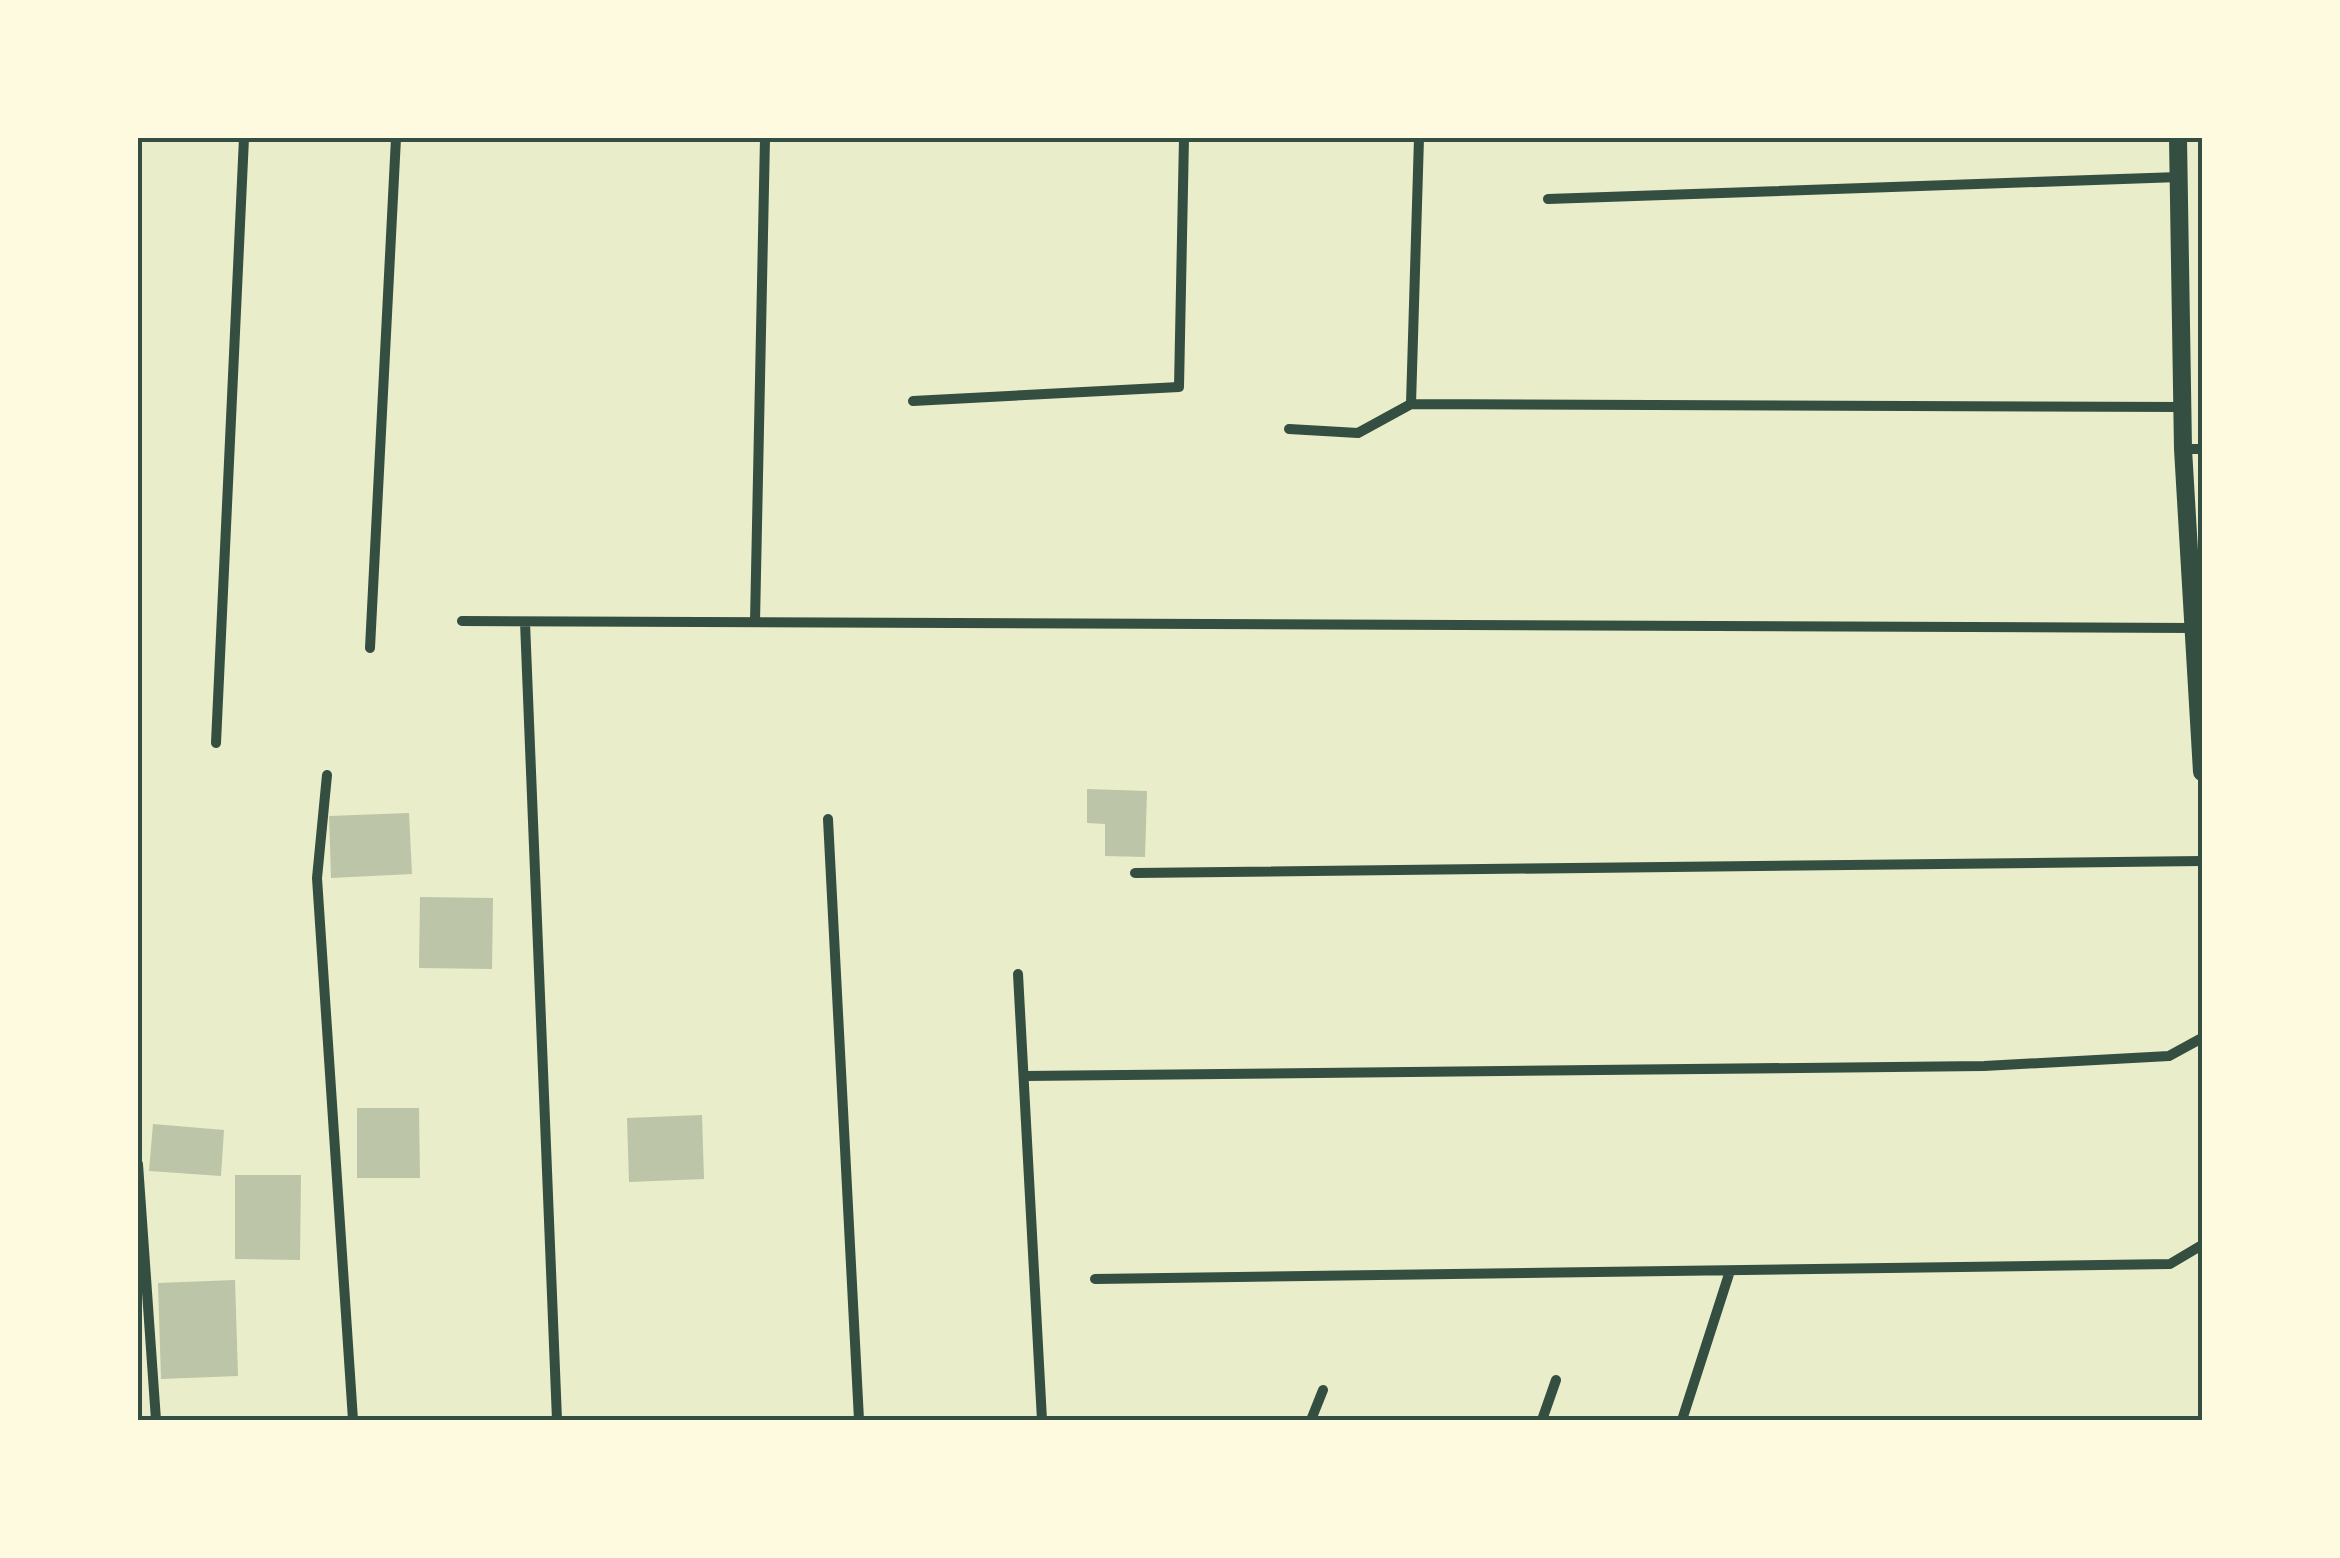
<svg xmlns="http://www.w3.org/2000/svg" width="2340" height="1558" viewBox="0 0 2340 1558" font-family="Raleway,sans-serif">
<style>
.building{fill:#bcc5a7}
.lines{fill:none;stroke-linecap:round;stroke-linejoin:round}
.minor{stroke:#344e41;stroke-width:10}
.tertiary{stroke:#344e41;stroke-width:18}
.neatline{fill:none;stroke:#344e41;stroke-width:4}
</style>
<rect width="100%" height="100%" fill="#e9edc9"/>
<path class="building" d="M1087,789L1147,791L1145,857L1105,856V824L1087,823Z
M409,813L412,874L331,878L329,816Z
M420,897L493,898L492,969L419,968Z
M357,1108H419L420,1178H357Z
M702,1115L704,1179L629,1182L627,1118Z
M153,1124L224,1130L221,1176L149,1171Z
M235,1175H301L300,1260L235,1259Z
M235,1280L238,1376L161,1379L158,1283Z"/>
<g class="lines">
<path class="minor" d="M1419,138L1411,404L2183,407
M1548,199L2179,177
M913,401L1179,387L1184,138
M1289,429L1358,433L1411,404
M2183,449H2202
M462,621L2193,628
M525,622L557,1420
M755,622L765,138
M370,648L396,138
M216,743L244,138
M327,775L317,878L353,1420
M828,819L859,1420
M1135,873L2202,861
M1018,974L1042,1420
M1024,1076L1984,1066L2169,1056L2202,1038
M138,1164L156,1420
M1095,1279L2170,1264L2202,1245
M1311,1420L1323,1390
M1542,1420L1556,1380
M1682,1420L1730,1271"/>
<path class="tertiary" d="M2178,138L2183,449L2202,772"/>
</g>
<rect width="2340" height="1558" fill="none" stroke="#fefae0" stroke-width="280"/>
<rect x="140" y="140" width="2060" height="1278" class="neatline"/>
</svg>
